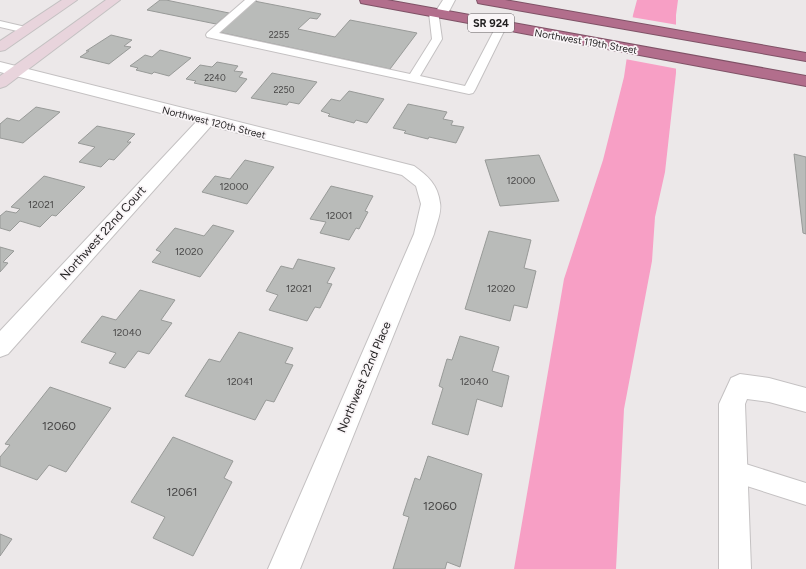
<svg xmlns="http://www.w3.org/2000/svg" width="806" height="569" viewBox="0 0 806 569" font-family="Figtree,sans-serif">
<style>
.water{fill:#f79fc5}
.pier{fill:#ece8e9}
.building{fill:#b9bbb9;stroke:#989a98}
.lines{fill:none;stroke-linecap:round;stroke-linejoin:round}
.lane-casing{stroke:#c4c1c2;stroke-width:2}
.street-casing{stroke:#c4c1c2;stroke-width:2}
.secondary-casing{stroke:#c4c1c2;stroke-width:2}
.highway-casing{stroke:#7f5266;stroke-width:2}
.lane{fill:#fff;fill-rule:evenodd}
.street{fill:#fff;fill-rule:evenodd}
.secondary{fill:#e8d4dc;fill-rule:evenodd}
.highway{fill:#b26e8c;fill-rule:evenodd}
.labels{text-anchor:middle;stroke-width:3.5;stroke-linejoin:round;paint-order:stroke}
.far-number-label{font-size:9px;fill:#474646}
.far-street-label{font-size:10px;fill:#211f20;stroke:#f9f5f7}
.number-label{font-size:10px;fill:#474646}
.shield{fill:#f9f5f7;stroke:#625f60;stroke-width:1}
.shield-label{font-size:11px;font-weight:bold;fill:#211f20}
.street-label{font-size:12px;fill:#211f20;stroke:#f9f5f7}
.near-number-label{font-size:12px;fill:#474646}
</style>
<rect width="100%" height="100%" fill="#ece8e9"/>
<path class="water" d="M637,0H678L676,15V73L665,172L655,217L652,261L624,409L616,569H514L564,279L603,160L624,77L633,15Z"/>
<path class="pier" d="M631,17L678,25V69L625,59Z"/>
<path class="building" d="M160,0H166L229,13L216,24L147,10Z
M254,1L321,14L317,19L310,18L298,29L335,37L350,20L417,33L390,69L218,32Z
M111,35L132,40L124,46L131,47L109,64L80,57L89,51H86Z
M160,50L191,58L169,76L154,72L152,74L136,70L138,68L130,66L145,55L152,57Z
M217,62L238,66L234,71L243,72L239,77L247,79L236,92L194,83L196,81L186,79L200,65L212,67Z
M272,73L317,82L299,104L289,102L287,105L251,98Z
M349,91L384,99L367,123L356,120L354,123L328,116L330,114L321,111L331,99L340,101Z
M408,104L447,112L443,119L453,121L451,125L464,127L456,143L429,137L428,139L404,133L406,131L393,128Z
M36,107L60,112L23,143L0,138V124L7,118L19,121Z
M97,126L135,134L127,142H131L114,160L109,159L101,167L79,162L95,147L78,143Z
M794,154L806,157V234L803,233Z
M539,155L559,201L500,206L485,160Z
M245,160L274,167L247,204L202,192L215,176L230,179Z
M44,176L85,187L56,216L52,215L40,227L20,221L10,231L0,228V216L6,211L16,213L20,209L11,207Z
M331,186L373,196L365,211L368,212L359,229L356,228L349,240L320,233L326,222L310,219Z
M213,225L234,231L200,277L152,262L161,252L156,250L175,228L204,236Z
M489,231L531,240L524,268L536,271L527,308L514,305L510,321L465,309Z
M0,247L14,251L3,262L8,263L0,272Z
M298,259L335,268L327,283L332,284L320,308L315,307L307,321L269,310L278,295L266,291L281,266L293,269Z
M140,290L175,300L161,320L172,323L149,354L138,351L125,368L109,363L116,353L81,342L102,316L116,320Z
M239,332L293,348L285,363L293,365L274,402L266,400L255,420L185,396L209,359L220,362Z
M460,336L499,347L492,371L509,376L502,407L477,399L468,435L432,424L443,388L439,386L447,359L452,360Z
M50,387L111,408L66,472L49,465L37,480L0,466V457L10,445L5,444Z
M173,437L233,461L224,478L232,482L193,556L153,538L165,517L131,502Z
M428,456L482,474L460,567L447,562L445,569H393L409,517L403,515L415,478L420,480Z
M0,534L12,539L0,556Z"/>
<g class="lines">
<defs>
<path id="lane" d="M245,0H256L219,33L410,74L432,39L429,13L430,11H438L442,39L420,76L465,86L498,23H506L507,25L475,90L473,93L469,94L207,37L206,35L207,33Z
M0,21L30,28L31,30L26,33L0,27Z
M733,460L806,483V505L725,479L722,471L725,463Z"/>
<path id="street" d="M443,0H455L446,17H436L434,14Z
M0,62L414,166C428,176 438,185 440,203C442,212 436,225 434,234L300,569H268L414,234L421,204L416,186L402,175L211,126L8,354L0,357V331L196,122L0,72Z
M740,374L769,378L806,388V412L769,402L747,399L745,404L751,569H719V404L731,378Z"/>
<path id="secondary" d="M62,0H77L5,50L0,51V41Z
M106,0H120L6,86L0,88V76Z"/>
<path id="highway" d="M360,0H387L806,76V86L366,4L361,3Z
M477,0H505L806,53V61L483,4L478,3Z"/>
</defs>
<use href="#lane" class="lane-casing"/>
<use href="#street" class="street-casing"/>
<use href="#secondary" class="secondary-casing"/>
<use href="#highway" class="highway-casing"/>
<use href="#lane" class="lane"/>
<use href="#street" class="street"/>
<use href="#secondary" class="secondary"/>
<use href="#highway" class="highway"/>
</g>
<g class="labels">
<g class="far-number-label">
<text x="279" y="38">2255</text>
<text x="215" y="81">2240</text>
<text x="284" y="93">2250</text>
</g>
<g class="far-street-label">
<text transform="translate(586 41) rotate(10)" y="4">Northwest 119th Street</text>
<text transform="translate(214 122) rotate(14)" y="4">Northwest 120th Street</text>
</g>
<g class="number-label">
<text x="521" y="184">12000</text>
<text x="234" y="190">12000</text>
<text x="41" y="208">12021</text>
<text x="339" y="219">12001</text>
<text x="189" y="255">12020</text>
<text x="299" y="292">12021</text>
<text x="501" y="292">12020</text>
<text x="127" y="336">12040</text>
<text x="240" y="385">12041</text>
<text x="474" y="385">12040</text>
</g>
<rect class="shield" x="468" y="14" width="46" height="18" rx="3"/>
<g class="shield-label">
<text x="491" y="27">SR 924</text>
</g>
<g class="street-label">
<text transform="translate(103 233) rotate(-48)" y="4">Northwest 22nd Court</text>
<text transform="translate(364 377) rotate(-67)" y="4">Northwest 22nd Place</text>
</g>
<g class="near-number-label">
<text x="59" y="430">12060</text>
<text x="182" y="496">12061</text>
<text x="440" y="510">12060</text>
</g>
</g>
</svg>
